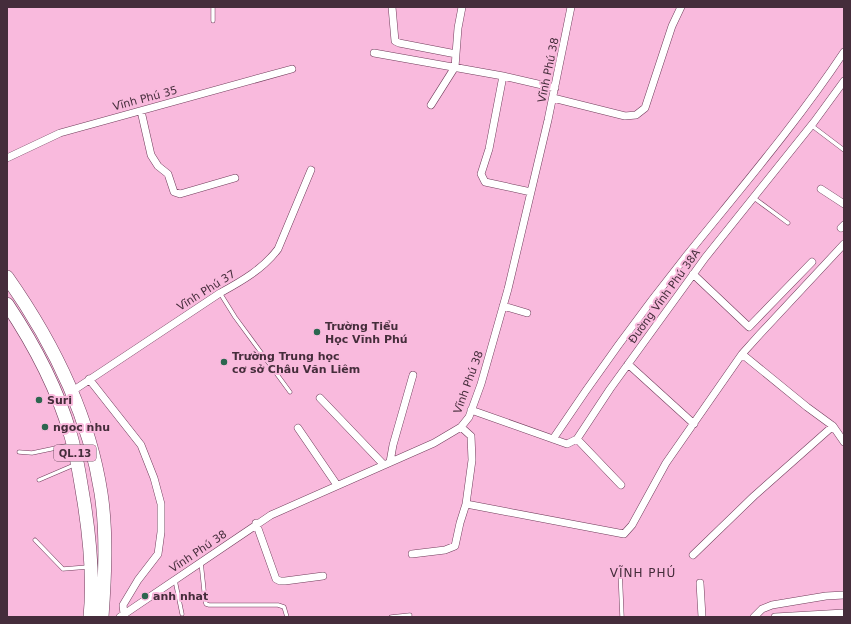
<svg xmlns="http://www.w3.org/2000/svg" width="851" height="624" viewBox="0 0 851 624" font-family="'DejaVu Sans',sans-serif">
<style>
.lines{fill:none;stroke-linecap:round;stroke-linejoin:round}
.lane-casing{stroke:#713c5b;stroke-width:4.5}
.street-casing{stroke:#713c5b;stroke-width:8}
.highway-casing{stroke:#713c5b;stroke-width:14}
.lane{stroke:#fff;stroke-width:3.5}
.street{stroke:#fff;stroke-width:7}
.highway{stroke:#fff;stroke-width:13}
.poi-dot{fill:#2c664f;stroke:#f9badd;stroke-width:1.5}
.labels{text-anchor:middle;stroke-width:4;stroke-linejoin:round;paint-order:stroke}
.shield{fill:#f9badd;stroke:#7b576c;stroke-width:1}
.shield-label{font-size:10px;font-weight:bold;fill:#452d3b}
.street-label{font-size:11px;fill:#452d3b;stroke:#f9badd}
.poi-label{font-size:11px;font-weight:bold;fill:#452d3b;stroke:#f9badd;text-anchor:start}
.neighbourhood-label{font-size:12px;letter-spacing:1px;fill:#452d3b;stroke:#f9badd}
</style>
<rect width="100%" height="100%" fill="#f9badd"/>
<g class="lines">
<defs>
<path id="lane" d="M213,21V7
M811,125L844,150
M754,198L788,223
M220,293L235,317L290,392
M19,452L32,453L70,445
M39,480L74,465
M35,540L63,569L88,567
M201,562L205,600L206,604L209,605H278L284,607L287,617
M620,570L622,617
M175,580L182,614
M391,617L410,615"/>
<path id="street" d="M392,7L395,41L399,43L456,54
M374,53L503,76L489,149L481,174L485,182L531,192
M503,76L555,88
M553,98L625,116L636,115L645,108L672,26L681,7
M431,105L455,67L458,28L462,7
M141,111L151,155L158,166L168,174L174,192L180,194L235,178
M7,158L60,133L292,69
M821,189L844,204
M841,228L844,225
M844,244L760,334L742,354L807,407L833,426L844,442
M693,274L749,327L812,262
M503,306L527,313
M628,364L694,424
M89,379L141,445L154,478L161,504V532L158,554L138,580L123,605L124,614
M71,392L220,293C242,281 263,269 278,249L311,170
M320,398L384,465
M471,410L567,444L577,439L610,389L705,258L814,122L844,81
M461,427L471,436L472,460L466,504L624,534L632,525L666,463L742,354
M298,428L337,485
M553,439C595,376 640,314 687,255C741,188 796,124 844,52
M577,439L621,485
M390,462L393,445L413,375
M256,523L276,579L280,581H285L323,576
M412,554L445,550L455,546L460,523L466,504
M693,555L754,496L833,426
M700,583L702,617
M120,617L271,515L434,443L461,427L469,417L481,384L508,289L548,120L571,7
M754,617L762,609L772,605L826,596L844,595
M775,617L844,613"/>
<path id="highway" d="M7,277C52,341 89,415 101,493C107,533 105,576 102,617
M7,304C33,343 57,388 70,433C77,455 80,479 84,502C90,540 94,578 90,617"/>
</defs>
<use href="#lane" class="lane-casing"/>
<use href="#street" class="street-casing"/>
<use href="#highway" class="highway-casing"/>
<use href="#lane" class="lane"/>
<use href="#street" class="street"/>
<use href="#highway" class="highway"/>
</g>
<g class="poi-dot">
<circle cx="317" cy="332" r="4"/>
<circle cx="224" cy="362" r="4"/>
<circle cx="39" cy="400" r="4"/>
<circle cx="45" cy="427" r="4"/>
<circle cx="145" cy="596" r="4"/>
</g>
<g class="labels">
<rect class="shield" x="54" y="445" width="42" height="16" rx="3"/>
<g class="shield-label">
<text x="75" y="457">QL.13</text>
</g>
<g class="street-label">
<text transform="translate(548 70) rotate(-78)" y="4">Vĩnh Phú 38</text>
<text transform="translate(145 98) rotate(-15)" y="4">Vĩnh Phú 35</text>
<text transform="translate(206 290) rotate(-32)" y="4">Vĩnh Phú 37</text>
<text transform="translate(664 296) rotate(-54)" y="4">Đường Vĩnh Phú 38A</text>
<text transform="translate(468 382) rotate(-70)" y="4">Vĩnh Phú 38</text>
<text transform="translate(198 551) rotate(-34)" y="4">Vĩnh Phú 38</text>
</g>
<g class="poi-label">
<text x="325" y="330">Trường Tiểu<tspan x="325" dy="13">Học Vĩnh Phú</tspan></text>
<text x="232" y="360">Trường Trung học<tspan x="232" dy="13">cơ sở Châu Văn Liêm</tspan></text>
<text x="47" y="404">Suri</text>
<text x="53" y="431">ngoc nhu</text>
<text x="153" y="600">anh nhat</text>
</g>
<g class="neighbourhood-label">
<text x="643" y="577">VĨNH PHÚ</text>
</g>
</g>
<rect width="851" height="624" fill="none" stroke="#452d3b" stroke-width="16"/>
</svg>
